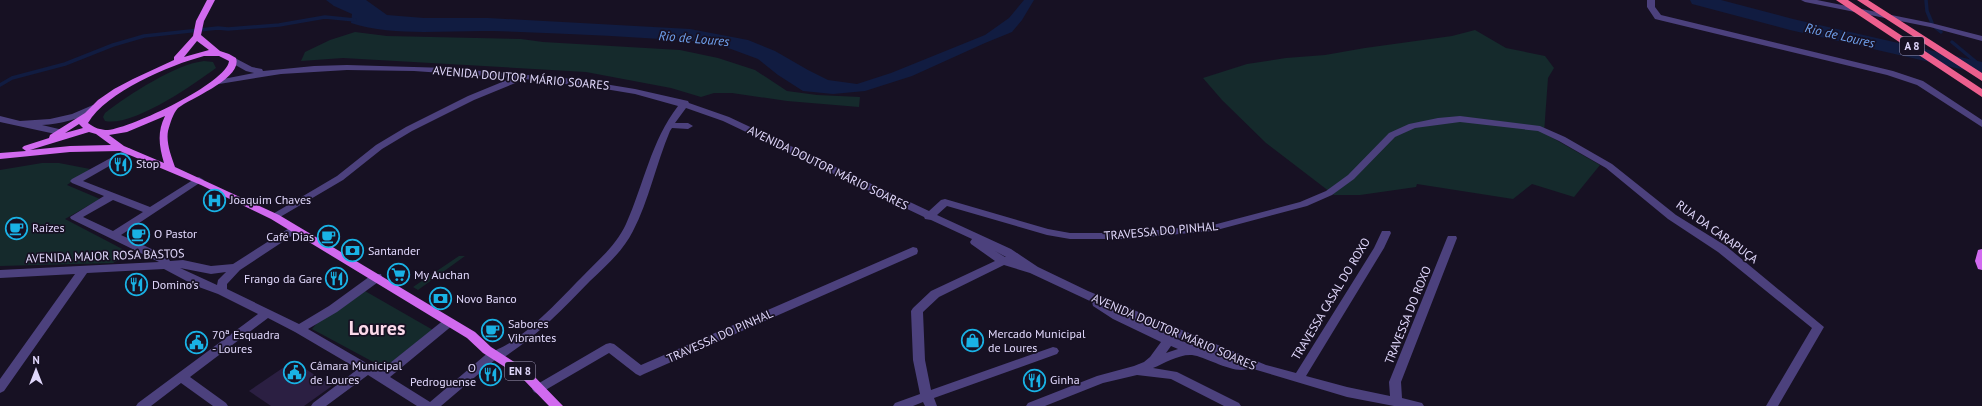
<svg xmlns="http://www.w3.org/2000/svg" width="1982" height="406" viewBox="0 0 1982 406" font-family="'PT Sans',sans-serif">
<style>
.green{fill:#152a2c}
.water{fill:#111c41}
.lines{fill:none;stroke-linecap:round;stroke-linejoin:round}
.stream{stroke:#111c41;stroke-width:3.5}
.river{fill:#111c41;fill-rule:evenodd}
.building{fill:#2b1f42}
.minor{fill:#4c417d;fill-rule:evenodd}
.major{fill:#d16aef;fill-rule:evenodd}
.highway{fill:#ed5f8e;fill-rule:evenodd}
.labels{text-anchor:middle;stroke-width:3.5;stroke-linejoin:round;paint-order:stroke}
.shield{fill:#171123;stroke:#a49cba;stroke-width:1}
.shield-label{font-size:11px;font-weight:bold;fill:#e0d7fb}
.street-label{font-size:12px;fill:#e0d7fb;stroke:#171123}
.poi-label{font-size:12px;fill:#e0d7fb;stroke:#171123;text-anchor:start}
.water-label{font-size:13px;font-style:italic;fill:#70a2ef;stroke:#171123}
.town-label{font-size:20px;font-weight:bold;fill:#fbd9e9;stroke:#171123}
</style>
<rect width="100%" height="100%" fill="#171123"/>
<path class="green" d="M1475,30L1506,48L1545,56L1554,68L1548,78L1544,133L1600,165L1574,197L1532,184L1513,199L1417,184L1416,187L1360,195H1334L1266,143L1222,100L1203,78L1247,64L1286,58L1325,55L1365,48L1452,36Z
M355,32L387,36L521,39L543,42L680,50L718,58L755,70L787,91L817,95L860,97L859,107L787,101L732,93H714L701,97L671,88L586,72L343,58L301,61L305,52L330,40Z
M204,61L213,62L216,68C193,85 133,127 105,121L103,117L105,113C128,95 176,64 204,61Z
M42,163H59L90,169L67,185L100,199L65,219L130,253L113,263L0,266V170Z
M459,256H465L418,290L413,287Z
M365,291L433,330L390,363L383,365L377,364L312,329L317,323Z"/>
<path class="water" d="M326,0H366L387,15L424,18H488L690,29L748,40L775,51L808,70L828,80L857,84L891,73L985,35L1009,18L1024,0H1034L1022,20L1012,32L985,43L912,76L865,91L833,94L803,91L778,75L758,59L731,49L706,42C635,37 564,33 493,31C447,30 394,37 351,23L352,14L334,6Z"/>
<g class="lines">
<path class="stream" d="M1926,0L1927,11L1932,23
M1935,27L1941,32
M1952,42L1982,67
M0,85L12,78L65,64L113,45L144,36L218,28L228,29L279,25L325,17L355,20"/>
<path class="river" d="M1690,0H1721L1793,19L1982,62V74L1790,30L1692,4Z"/>
</g>
<path class="building" d="M293,361L332,386L304,406H271L249,391Z"/>
<g class="lines">
<path class="minor" d="M1647,0H1655V7L1661,15L1893,71L1923,81L1982,120V127L1917,85L1887,75L1655,19L1647,7Z
M1801,0H1817L1931,23L1982,36V41L1930,27L1805,2Z
M233,57L252,67L262,69L263,71L314,66L347,65L447,68L574,79L635,89L688,101L689,103L729,117L929,211L941,200L945,199L1048,229L1070,233H1124L1213,225L1300,202L1326,191L1348,175L1389,133L1409,124L1438,118L1460,116L1540,126L1565,137L1612,164L1676,215L1726,246L1824,327L1778,406H1766L1812,328L1718,252L1668,219L1606,168L1559,141L1538,131L1460,122L1415,128L1395,137L1354,179L1332,195L1307,206L1213,231L1124,239H1070L1047,235L947,206L937,215L1011,249L1038,267L1088,291L1266,365L1296,373L1374,248L1382,231H1390L1391,233L1384,248L1306,376L1347,387L1390,396L1389,382L1447,238L1448,236H1456L1457,238L1401,382L1402,398L1422,403L1424,406H1394L1347,397L1250,368C1236,376 1207,357 1192,355C1179,354 1165,363 1153,368L1177,372L1239,403L1241,406H1224L1171,379L1137,375L1103,383L1045,406H1026L1028,403L1097,376L1134,366L1144,362L1150,357L1161,342L1113,319L1093,306L1092,302L1030,273L1004,265L939,297L923,312L925,360L931,390L1053,347L1057,348L1059,351L1057,354L934,398L937,406H925L923,402L913,406H893L895,403L920,394L913,360L911,311L913,308L931,291L995,261L971,244L970,242L972,239L931,220L925,219L924,217L723,121L686,108L675,123H688L693,126L688,129L672,128L670,131C656,164 649,200 633,231C623,251 606,266 590,281C562,310 535,338 501,359L495,360L441,406H417L368,375L326,406H311L313,403L358,369L295,332L268,318L190,377L226,403L228,406H213L181,383L151,406H136L138,403L258,314L218,294L196,286L164,269L87,273L4,391L0,393V379L75,274L0,278V270L159,262L71,219L70,217L104,196L72,183L70,181L72,179L129,148L134,151L132,153L83,181L150,207L196,178L199,177L204,180L121,235L167,256L170,261L183,260L211,266L233,264L291,227H299L300,229L299,231L240,270L227,284V289L299,324L329,306L373,274H381L382,277L381,280L337,312L308,329L368,364L373,365L380,371L445,319H453L455,322L453,325L390,377L430,402L490,351C493,350 496,351 498,349C525,338 560,299 581,278C597,261 616,246 626,224C644,184 651,141 678,106L635,94L605,89L525,79L474,100L412,131L382,149L343,180L275,220L270,217L271,215L337,176L376,145L406,127L468,96L512,78L414,71L347,70L281,74L213,85L212,83L213,81L254,73L246,71L230,62L229,60ZM113,200L143,212L113,231L83,217ZM995,251L1006,257H1005ZM180,268L211,274L226,272L218,280L217,285ZM1136,320L1164,332L1163,333ZM1174,336L1222,356L1174,338ZM1171,346L1178,349L1166,353Z
M93,105L97,108L96,110C79,119 61,124 42,125L63,130L65,132L63,134L60,135L0,122V116L20,121L50,119L72,114Z
M913,247L917,248L918,251L917,254L644,374L640,376L636,374L609,353L542,392L538,394L534,392L532,389L534,386L606,344L610,343L614,344L641,365Z"/>
<path class="major" d="M207,0H215L204,21L201,35L220,51L229,54L236,58C243,78 191,98 178,108C173,113 170,124 168,131C166,143 171,155 175,167L279,215L475,332L491,347L530,372L563,406H549L522,378L483,353L467,338L271,219L201,185L120,151L70,152L0,159V153L26,151L22,148L24,146L49,138L50,135L85,113L98,100L114,89L133,79L174,60V57L193,36L196,21ZM197,41L209,50L184,57ZM204,56H219L229,61C227,83 131,128 108,130C100,130 95,128 88,123C106,92 170,65 204,56ZM165,116C157,132 159,146 164,163L124,146L109,135L127,132ZM79,124L83,128L65,133ZM89,132L96,134L111,145L70,146L30,150Z
M1982,249V270L1978,269L1975,261L1978,250Z"/>
<path class="highway" d="M1836,0H1848L1982,89V97Z
M1857,0H1868L1982,73V81Z"/>
</g>
<defs>
<symbol id="restaurant-ring" viewBox="-11 -11 22 22"><circle r="9.5" fill="#171123" stroke="#19b2e5" stroke-width="1.5"/><path d="M-5-6h1v4h1v-4h1v4h1v-4h1v5L-1.5 .5V6h-2V.5L-5-1ZM5-6V6H3V1.5H1.5Q1.5-4 5-6Z" fill="#19b2e5"/></symbol>
<symbol id="hospital-ring" viewBox="-11 -11 22 22"><circle r="9.5" fill="#171123" stroke="#19b2e5" stroke-width="1.5"/><path d="M-5-5h3v3.5h4V-5h3V5h-3V1.5h-4V5h-3Z" fill="#19b2e5"/></symbol>
<symbol id="cafe-ring" viewBox="-11 -11 22 22"><circle r="9.5" fill="#171123" stroke="#19b2e5" stroke-width="1.5"/><path d="M-5.5-4.5H6V0H3Q3 3.5 0 3.5H-2.5Q-5.5 3.5-5.5 0ZM3-3.2v2h1.7v-2ZM-6 4.5H4V6H-6Z" fill="#19b2e5"/></symbol>
<symbol id="bank-ring" viewBox="-11 -11 22 22"><circle r="9.5" fill="#171123" stroke="#19b2e5" stroke-width="1.5"/><path d="M-6-4H6V4H-6ZM0-2.3a2.3 2.3 0 1 0 0 4.6a2.3 2.3 0 1 0 0-4.6Z" fill="#19b2e5"/></symbol>
<symbol id="supermarket-ring" viewBox="-11 -11 22 22"><circle r="9.5" fill="#171123" stroke="#19b2e5" stroke-width="1.5"/><path d="M-6-5.5h2.5l.6 2H6L4.5 2H-2.5L-4.4-4H-6ZM-1.5 3.2a1.3 1.3 0 1 0 .1 0ZM3 3.2a1.3 1.3 0 1 0 .1 0Z" fill="#19b2e5"/></symbol>
<symbol id="shop-ring" viewBox="-11 -11 22 22"><circle r="9.5" fill="#171123" stroke="#19b2e5" stroke-width="1.5"/><path d="M-5-2.5h2.3a2.7 3.5 0 0 1 5.4 0H5L5.5 6h-11ZM-1.5-2.5h3a1.5 2.3 0 0 0-3 0Z" fill="#19b2e5"/></symbol>
<symbol id="civic-ring" viewBox="-11 -11 22 22"><circle r="9.5" fill="#171123" stroke="#19b2e5" stroke-width="1.5"/><path d="M-.6-6.5H3V-4.5H.6V-3L4-1V1h2V6H-6V1h2V-1L-.6-3ZM-1.2 2.5V6h2.4V2.5Z" fill="#19b2e5"/></symbol>
</defs>
<g fill-rule="evenodd">
<use href="#restaurant-ring" x="108" y="152" width="25" height="25"/>
<use href="#hospital-ring" x="202" y="188" width="25" height="25"/>
<use href="#cafe-ring" x="4" y="216" width="25" height="25"/>
<use href="#cafe-ring" x="126" y="222" width="25" height="25"/>
<use href="#cafe-ring" x="316" y="224" width="25" height="25"/>
<use href="#bank-ring" x="340" y="238" width="25" height="25"/>
<use href="#supermarket-ring" x="386" y="262" width="25" height="25"/>
<use href="#restaurant-ring" x="324" y="266" width="25" height="25"/>
<use href="#restaurant-ring" x="124" y="272" width="25" height="25"/>
<use href="#bank-ring" x="428" y="286" width="25" height="25"/>
<use href="#cafe-ring" x="480" y="318" width="25" height="25"/>
<use href="#shop-ring" x="960" y="328" width="25" height="25"/>
<use href="#civic-ring" x="184" y="330" width="25" height="25"/>
<use href="#civic-ring" x="282" y="360" width="25" height="25"/>
<use href="#restaurant-ring" x="478" y="362" width="25" height="25"/>
<use href="#restaurant-ring" x="1022" y="368" width="25" height="25"/>
</g>
<g class="labels">
<g class="shield">
<rect x="1900" y="37" width="24" height="18" rx="3"/>
<rect x="505" y="362" width="30" height="18" rx="3"/>
</g>
<g class="shield-label">
<text x="1912" y="50">A 8</text>
<text x="520" y="375">EN 8</text>
</g>
<g class="street-label">
<text transform="translate(521 78) rotate(5)" y="4">AVENIDA DOUTOR MÁRIO SOARES</text>
<text transform="translate(828 168) rotate(26)" y="4">AVENIDA DOUTOR MÁRIO SOARES</text>
<text transform="translate(1161 231) rotate(-5)" y="4">TRAVESSA DO PINHAL</text>
<text transform="translate(1717 232) rotate(36)" y="4">RUA DA CARAPUÇA</text>
<text transform="translate(105 256) rotate(-2)" y="4">AVENIDA MAJOR ROSA BASTOS</text>
<text transform="translate(1331 299) rotate(-59)" y="4">TRAVESSA CASAL DO ROXO</text>
<text transform="translate(1408 315) rotate(-68)" y="4">TRAVESSA DO ROXO</text>
<text transform="translate(1174 332) rotate(23)" y="4">AVENIDA DOUTOR MÁRIO SOARES</text>
<text transform="translate(720 336) rotate(-24)" y="4">TRAVESSA DO PINHAL</text>
</g>
<g class="poi-label">
<text x="136" y="168">Stop</text>
<text x="230" y="204">Joaquim Chaves</text>
<text x="32" y="232">Raízes</text>
<text x="154" y="238">O Pastor</text>
<text x="314" y="241" text-anchor="end">Café Dias</text>
<text x="368" y="255">Santander</text>
<text x="414" y="279">My Auchan</text>
<text x="322" y="283" text-anchor="end">Frango da Gare</text>
<text x="152" y="289">Domino's</text>
<text x="456" y="303">Novo Banco</text>
<text x="508" y="328">Sabores<tspan x="508" dy="14">Vibrantes</tspan></text>
<text x="988" y="338">Mercado Municipal<tspan x="988" dy="14">de Loures</tspan></text>
<text x="212" y="339">70ª Esquadra<tspan x="212" dy="14">- Loures</tspan></text>
<text x="310" y="370">Câmara Municipal<tspan x="310" dy="14">de Loures</tspan></text>
<text x="476" y="372" text-anchor="end">O<tspan x="476" dy="14">Pedroguense</tspan></text>
<text x="1050" y="384">Ginha</text>
</g>
<g class="water-label">
<text transform="translate(1840 35) rotate(13)" y="5">Rio de Loures</text>
<text transform="translate(694 38) rotate(5)" y="5">Rio de Loures</text>
</g>
<g class="town-label">
<text x="377" y="335">Loures</text>
</g>
</g>
<g transform="translate(36 370)" stroke="#171123" stroke-width="3" paint-order="stroke">
<path d="M0-3L7 15L0 10L-7 15Z" fill="#e0d7fb"/>
<text y="-6" font-size="11" font-weight="bold" text-anchor="middle" fill="#e0d7fb">N</text>
</g>
</svg>
